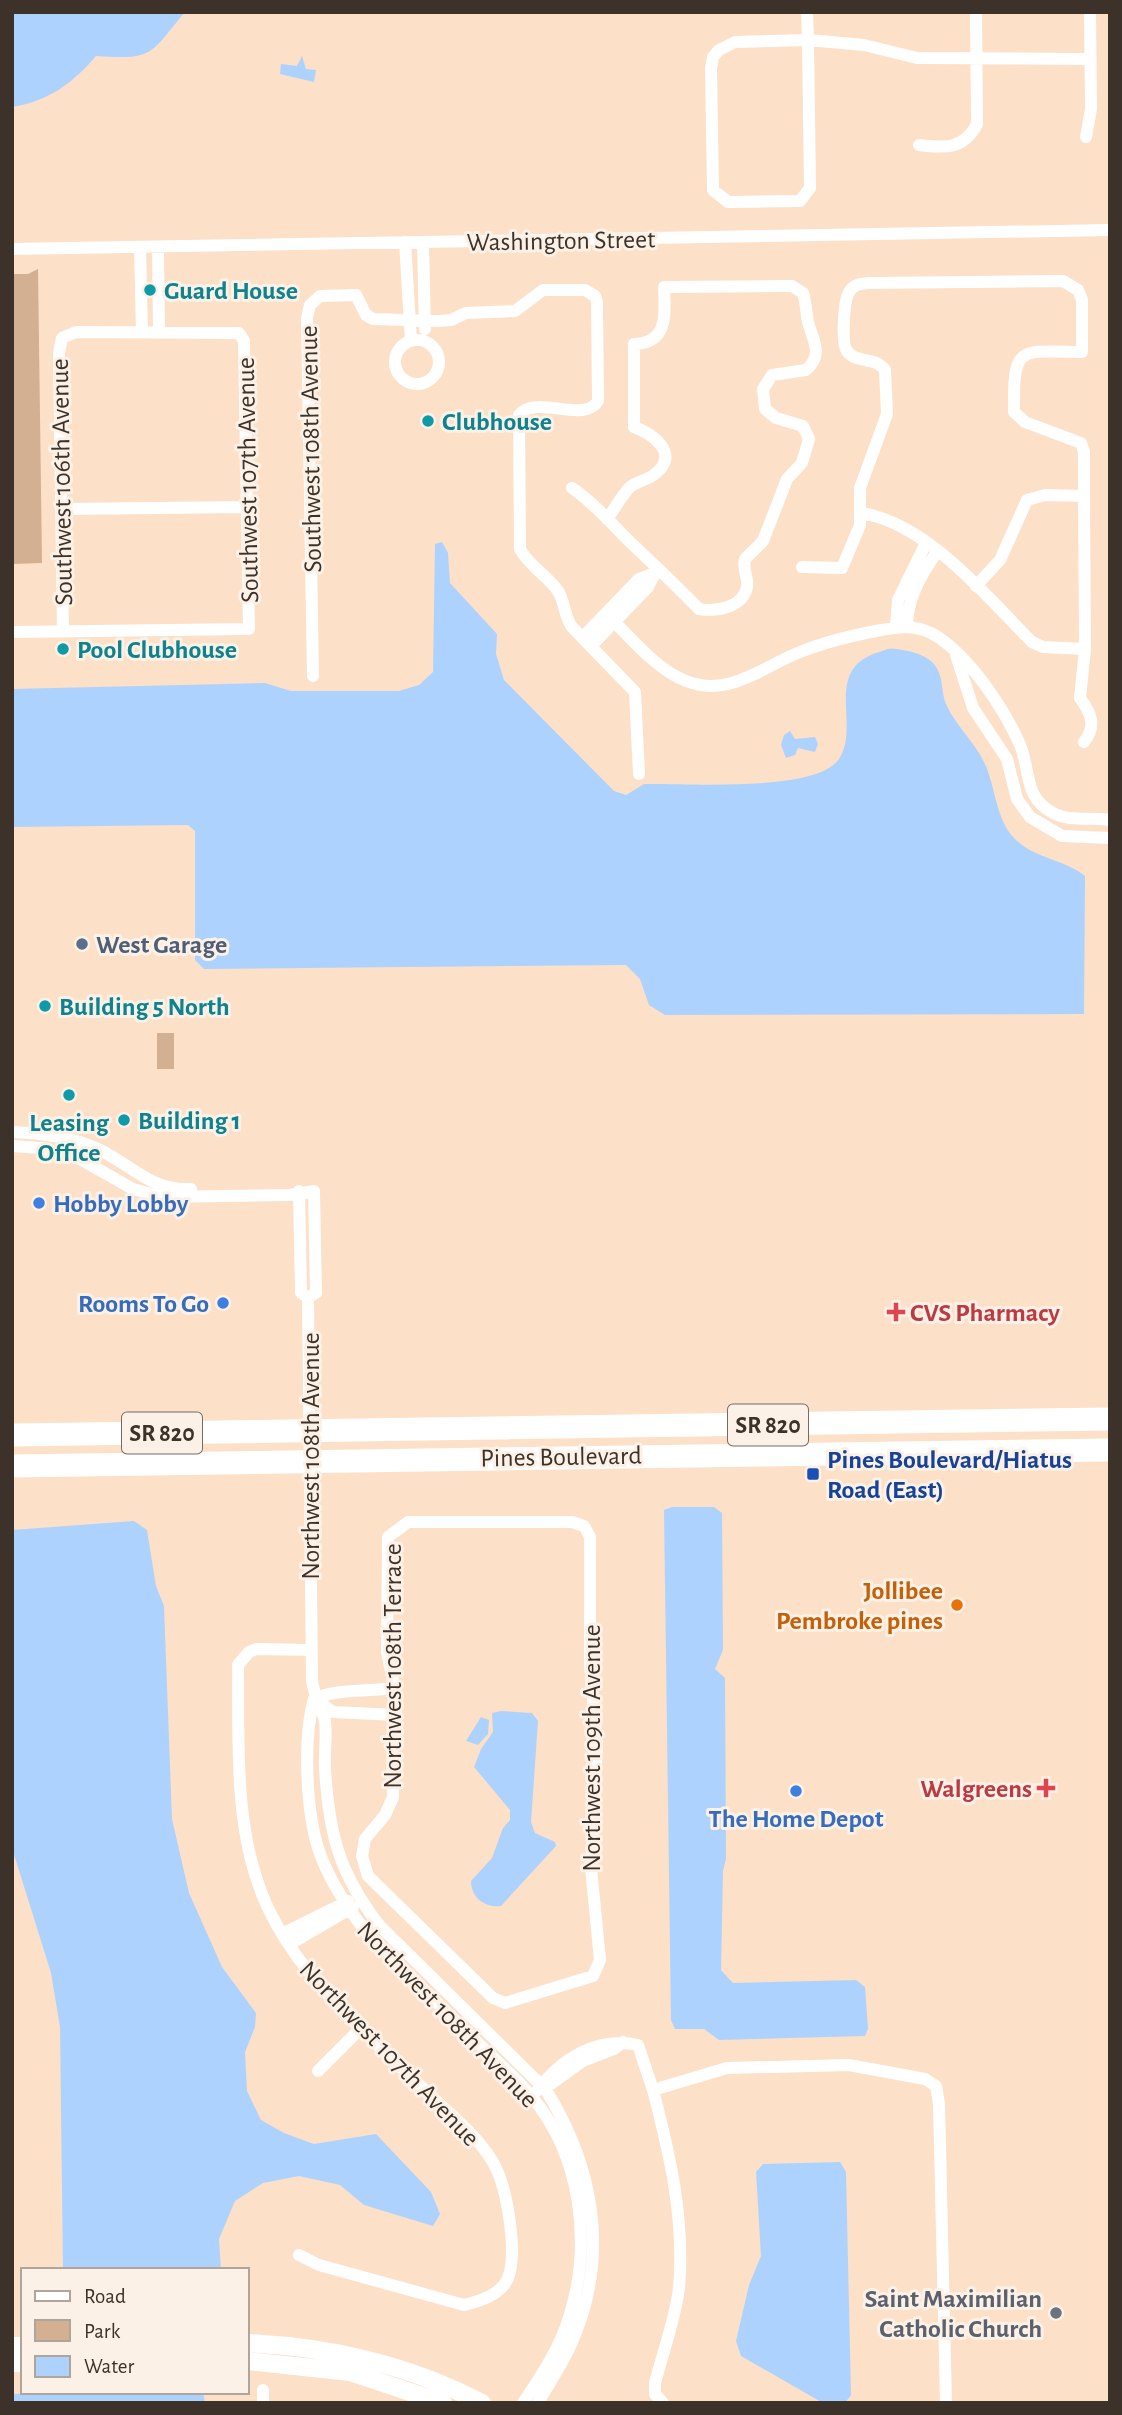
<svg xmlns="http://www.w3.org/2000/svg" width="1122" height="2415" viewBox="0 0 1122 2415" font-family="'Alegreya Sans',sans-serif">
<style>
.green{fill:#d2b091}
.water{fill:#aed2fe}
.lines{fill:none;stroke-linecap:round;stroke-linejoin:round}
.street{stroke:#fff;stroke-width:12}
.secondary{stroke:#fff;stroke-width:18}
.highway{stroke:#fff;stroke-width:23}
.culture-dot{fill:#0f9aa8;stroke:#fcf1e7;stroke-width:2.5}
.service-dot{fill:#5c6f8a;stroke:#fcf1e7;stroke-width:2.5}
.shop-dot{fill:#3f7fe0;stroke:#fcf1e7;stroke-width:2.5}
.health-dot{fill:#e0444e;stroke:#fcf1e7;stroke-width:2.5}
.transit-dot{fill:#1a4fb4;stroke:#fcf1e7;stroke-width:2.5}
.food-dot{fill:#e8710a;stroke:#fcf1e7;stroke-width:2.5}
.worship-dot{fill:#6b7280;stroke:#fcf1e7;stroke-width:2.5}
.labels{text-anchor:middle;stroke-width:6;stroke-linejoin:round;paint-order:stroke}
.shield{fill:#fcf1e7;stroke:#766b62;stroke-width:2}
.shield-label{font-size:24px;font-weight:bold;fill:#3d3229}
.street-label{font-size:26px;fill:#3d3229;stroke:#fcf1e7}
.culture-label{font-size:26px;font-weight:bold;fill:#0d838f;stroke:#fcf1e7;text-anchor:start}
.service-label{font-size:26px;font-weight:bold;fill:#4e5e75;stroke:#fcf1e7;text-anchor:start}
.shop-label{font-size:26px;font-weight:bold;fill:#366cbe;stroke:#fcf1e7;text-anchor:start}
.health-label{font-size:26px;font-weight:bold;fill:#be3a42;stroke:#fcf1e7;text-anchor:start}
.transit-label{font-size:26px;font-weight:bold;fill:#164399;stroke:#fcf1e7;text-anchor:start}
.food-label{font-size:26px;font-weight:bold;fill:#c56008;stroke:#fcf1e7;text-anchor:end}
.worship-label{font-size:26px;font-weight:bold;fill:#5b616d;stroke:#fcf1e7;text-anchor:end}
</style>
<rect width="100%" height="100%" fill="#fce0c8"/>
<path class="green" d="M38,269L42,563L12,564V274H28Z
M157,1033H174V1069H157Z"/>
<path class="water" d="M12,12H185C149,55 154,60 96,56C73,83 49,101 12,107Z
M302,56L306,69L316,70L314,82L280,74L281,64L297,66Z
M442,542L448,553L450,583L497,634L496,654L504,680L614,791L626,795L644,784C686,783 816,793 839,759C861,726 823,671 876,653C883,651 889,647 896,649C912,651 934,656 939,673C943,683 942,695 946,704C955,725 974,741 984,762C996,786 995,820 1016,840C1036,859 1064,859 1085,876L1084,1014L665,1015L649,1005L640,979L626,965L204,969L195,960V831L188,825L12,827V689L265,683L291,691H399L419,685L433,672L435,544Z
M790,731L795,739L815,737L818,744L815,752L798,748L795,755L786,758L781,745L784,735Z
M672,1507H714L722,1513L723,1650L715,1669L725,1678L726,1859L723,1871L721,1970L733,1983L856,1980L865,1987L868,2029L865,2036L719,2040L704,2029H675L671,2020L664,1510Z
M134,1521L147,1530L156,1586L164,1606L172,1819L189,1893L222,1967L256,2013L255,2027L245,2052L247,2091L261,2120L284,2133L314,2144L376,2134L431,2192L440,2214L433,2226L364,2205L340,2185L299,2176L263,2183L235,2201L219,2239L221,2270H63L60,2027L51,1973L12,1848V1530Z
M501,1711L532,1713L538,1721L531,1822L535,1833L555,1842L556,1846L501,1906C485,1908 471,1898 471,1881L492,1858L503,1828L510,1820V1810L474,1767L481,1749L493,1732L492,1713Z
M481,1717L489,1720L488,1734L478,1745L466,1741Z
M840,2162L846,2172L851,2395L845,2403H823L741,2356L736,2341L749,2285L761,2256L756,2172L763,2164Z
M71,2392H203L205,2403H12V2394Z"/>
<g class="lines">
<path class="street" d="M807,12L808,40L810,188L800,201L728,202L713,190L711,68L713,57L719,50L735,42L808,40L864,45L917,58L1090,59
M1086,137L1091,109L1090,12
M919,145C944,148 964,150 977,124L976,12
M405,242L411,341
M423,242L425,329
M140,248L142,332
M158,248L159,331
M12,249L1110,230
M395 362a22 22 0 1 1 44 0a22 22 0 1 1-44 0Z
M572,488C593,502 610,522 628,540C652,563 676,585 699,609C715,612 743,608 747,587C749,578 742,570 745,559L763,541L787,479L802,463L809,439L803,426L776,418L765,409L763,389L772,375L806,370C824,354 813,341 808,322C806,312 806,302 803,293L792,286H782L664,287C665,313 669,343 634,344V427C653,434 681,454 655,474C648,480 637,481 630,487C621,496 615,509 607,519
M61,509L247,507
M862,513C928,524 986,596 1032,642L1043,647L1085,649
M802,567L842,568L860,525V488L887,414L885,370C875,356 856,364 847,351C841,343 844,300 849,292C854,284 860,284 868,283L1063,281L1078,290L1082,300V352C1019,351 1013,344 1014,412L1025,422L1081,443L1084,452V496L1045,495L1027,500L1000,560L976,586
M606,614C630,636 655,669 686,681C729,698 762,667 800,652C825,642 850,636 876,631C896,627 915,624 933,634C968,654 1004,708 1020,745C1031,771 1023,797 1053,813C1070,822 1091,817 1110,820
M907,626C907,599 921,574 937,552
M896,627L898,600L926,543
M12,632L249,629L244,341L239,333L76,332L62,338L59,353L63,631
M583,637L639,579L652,574
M591,646L648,587L657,569
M956,655L973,708L1007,759L1017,799L1030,817L1062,836L1110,838
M313,676L307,318L310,305L320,296L356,295L366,315L373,319L439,321L451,320L466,313L515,311L543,290H585L595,296L597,302L598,401C584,424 535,394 519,415L520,549C529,566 547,575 558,591C565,602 564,616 572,627L635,692L639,774
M1084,742C1097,726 1091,713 1080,698L1085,649L1084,496
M12,1132C41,1133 72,1137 98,1149C132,1165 150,1191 191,1189
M12,1146L40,1148L80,1159L133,1189L162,1197L290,1195L314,1191L316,1293L308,1297
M299,1191L301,1293L308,1297L312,1680C314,1698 322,1707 325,1721C327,1736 324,1754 325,1769C329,1834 339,1873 379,1925L546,2090C594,2168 610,2255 572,2342C563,2363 549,2383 538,2403
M408,1522H572L584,1526L590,1537V1665L597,1745L591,1868L600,1960L593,1976L505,2003L493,1998L368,1876L362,1856L365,1839L385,1815L393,1797L392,1746L397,1701L387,1652L388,1537Z
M314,1699C303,1738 306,1809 318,1848C328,1879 346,1906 366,1932C403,1969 441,2007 479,2044C496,2061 517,2078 532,2097C581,2156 592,2242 570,2314C561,2346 542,2375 523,2403
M314,1699C339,1688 367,1692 394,1688
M318,1701L333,1712L396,1715
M284,1933L348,1901
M290,1944L353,1907
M318,2071L360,2029
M551,2084L583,2061L614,2049L623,2042
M653,2090C670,2155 685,2220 679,2288C675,2320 663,2352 655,2383V2394L663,2403
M537,2091C561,2059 597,2036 638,2045L653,2090L727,2068L849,2065L925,2079L936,2086L939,2104L946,2403
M299,2255L319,2265L464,2305C480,2301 501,2295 508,2278C518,2252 507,2188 494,2164C478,2136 452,2116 429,2094C370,2037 302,1981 267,1906C233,1831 239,1744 238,1665L249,1652L256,1649L311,1650
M263,2390V2403"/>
<path class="secondary" d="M247,2343C330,2347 407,2364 482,2403
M12,2346H23
M247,2361L350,2372L443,2403
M12,2363H23"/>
<path class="highway" d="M12,1435L1110,1419
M12,1466L1110,1450"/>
</g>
<g class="culture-dot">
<circle cx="150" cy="290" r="7"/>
<circle cx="428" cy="421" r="7"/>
<circle cx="63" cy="649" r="7"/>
<circle cx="45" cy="1006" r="7"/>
<circle cx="69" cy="1095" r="7"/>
<circle cx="124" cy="1120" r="7"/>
</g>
<circle class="service-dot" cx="82" cy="944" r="7"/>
<g class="shop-dot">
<circle cx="39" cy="1203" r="7"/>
<circle cx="223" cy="1303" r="7"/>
<circle cx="796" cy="1791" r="7"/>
</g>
<g class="health-dot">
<path d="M892.5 1301.5h7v7h7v7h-7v7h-7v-7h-7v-7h7z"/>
<path d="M1042.5 1777.5h7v7h7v7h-7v7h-7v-7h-7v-7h7z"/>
</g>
<rect class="transit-dot" x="806" y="1467" width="14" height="14" rx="3.5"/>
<circle class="food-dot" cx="957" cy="1605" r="7"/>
<circle class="worship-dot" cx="1056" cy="2313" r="7"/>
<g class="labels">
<g class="shield">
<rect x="728" y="1404.5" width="80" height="41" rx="5"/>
<rect x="122" y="1412.5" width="80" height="41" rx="5"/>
</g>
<g class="shield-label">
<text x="768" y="1433">SR 820</text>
<text x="162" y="1441">SR 820</text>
</g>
<g class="street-label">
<text transform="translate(561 240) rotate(-1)" y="9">Washington Street</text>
<text transform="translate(310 449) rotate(-91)" y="9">Southwest 108th Avenue</text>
<text transform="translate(247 480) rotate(-91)" y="9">Southwest 107th Avenue</text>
<text transform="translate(61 482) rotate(-91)" y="9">Southwest 106th Avenue</text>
<text transform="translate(310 1456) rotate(-90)" y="9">Northwest 108th Avenue</text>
<text transform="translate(561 1456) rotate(-1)" y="9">Pines Boulevard</text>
<text transform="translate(392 1666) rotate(-90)" y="9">Northwest 108th Terrace</text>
<text transform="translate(591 1748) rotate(-90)" y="9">Northwest 109th Avenue</text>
<text transform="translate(448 2014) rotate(46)" y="9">Northwest 108th Avenue</text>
<text transform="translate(390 2053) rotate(46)" y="9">Northwest 107th Avenue</text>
</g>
<g class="culture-label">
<text x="164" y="299">Guard House</text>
<text x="442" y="430">Clubhouse</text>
<text x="77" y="658">Pool Clubhouse</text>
<text x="59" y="1015">Building 5 North</text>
<text x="138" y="1129">Building 1</text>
<text x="69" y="1131" text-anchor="middle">Leasing<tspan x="69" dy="30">Office</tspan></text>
</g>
<g class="service-label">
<text x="96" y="953">West Garage</text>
</g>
<g class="shop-label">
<text x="53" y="1212">Hobby Lobby</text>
<text x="209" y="1312" text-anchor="end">Rooms To Go</text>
<text x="796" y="1827" text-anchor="middle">The Home Depot</text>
</g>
<g class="health-label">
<text x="910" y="1321">CVS Pharmacy</text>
<text x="1032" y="1797" text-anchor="end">Walgreens</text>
</g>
<g class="transit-label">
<text x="827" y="1468">Pines Boulevard/Hiatus<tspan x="827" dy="30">Road (East)</tspan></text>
</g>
<g class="food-label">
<text x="943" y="1599">Jollibee<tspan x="943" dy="30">Pembroke pines</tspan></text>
</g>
<g class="worship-label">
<text x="1042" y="2307">Saint Maximilian<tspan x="1042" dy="30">Catholic Church</tspan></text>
</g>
</g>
<rect width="1122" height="2415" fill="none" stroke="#3d3229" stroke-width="28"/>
<rect x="21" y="2268" width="228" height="126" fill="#fcf1e7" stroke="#b0a59b" stroke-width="2"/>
<rect x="35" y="2291" width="35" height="10" fill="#ffffff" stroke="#b0a59b" stroke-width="2"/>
<text x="84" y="2303" font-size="21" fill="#3d3229">Road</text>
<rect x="35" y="2320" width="35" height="21" fill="#d2b091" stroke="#b0a59b" stroke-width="2"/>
<text x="84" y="2338" font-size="21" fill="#3d3229">Park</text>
<rect x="35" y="2356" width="35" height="21" fill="#aed2fe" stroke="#b0a59b" stroke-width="2"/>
<text x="84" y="2373" font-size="21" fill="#3d3229">Water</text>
</svg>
